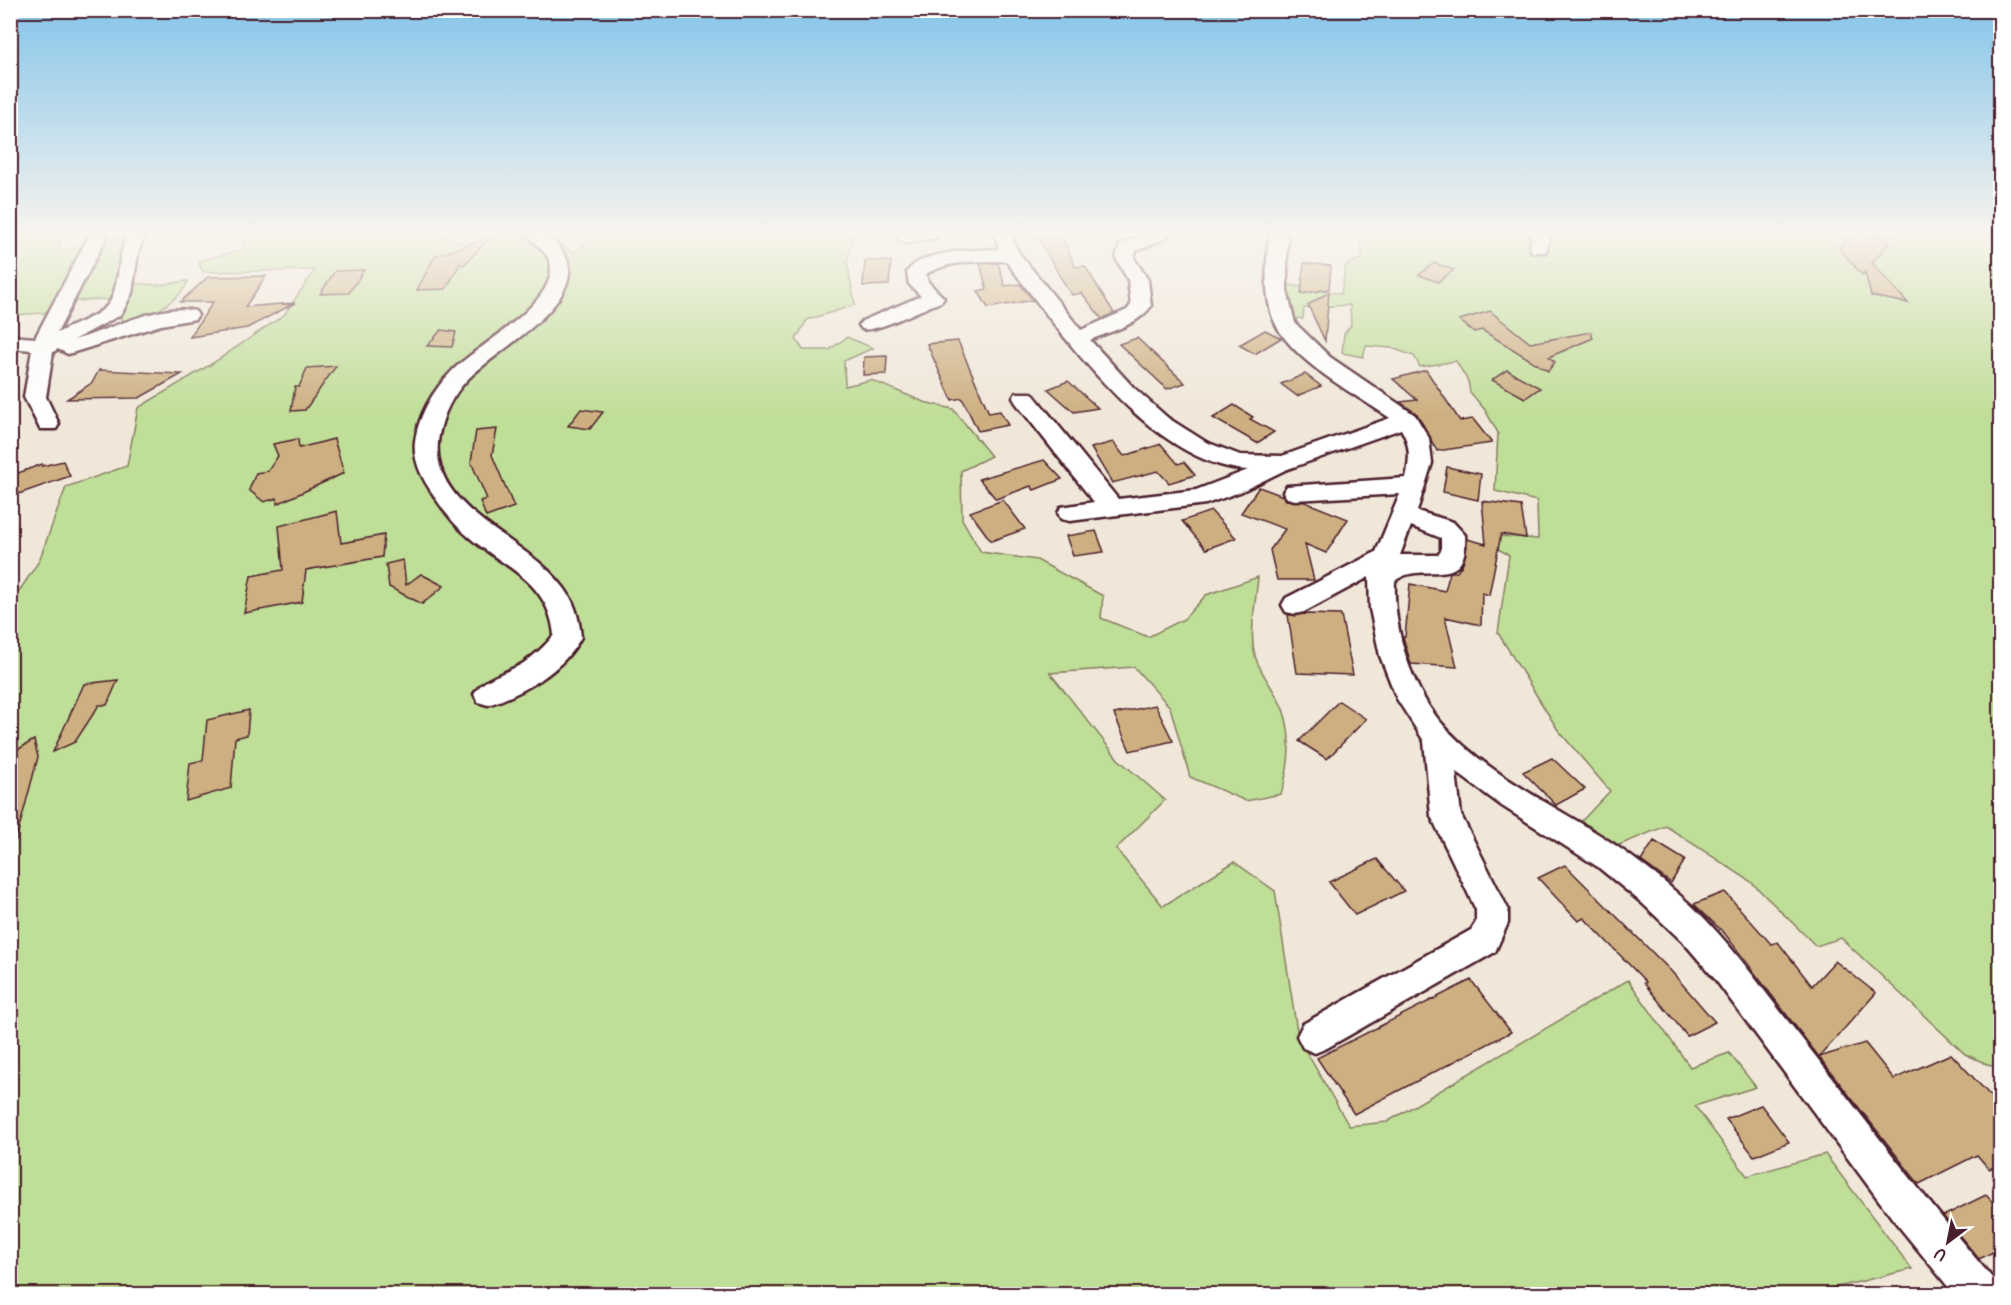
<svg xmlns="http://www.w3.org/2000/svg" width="2011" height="1305" viewBox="0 0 2011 1305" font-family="Pangolin,sans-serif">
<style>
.green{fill:#bfde97;stroke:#847e61;stroke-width:1.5}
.building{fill:#cdaf81;stroke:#4a1f2b;stroke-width:1.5}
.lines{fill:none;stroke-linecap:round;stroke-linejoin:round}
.minor-casing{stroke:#4a1f2b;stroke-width:5}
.minor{fill:#fff;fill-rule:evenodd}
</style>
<rect width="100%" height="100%" fill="#f0e7d9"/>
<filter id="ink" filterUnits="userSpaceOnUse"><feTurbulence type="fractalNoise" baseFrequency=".0167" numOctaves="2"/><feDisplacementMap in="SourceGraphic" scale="12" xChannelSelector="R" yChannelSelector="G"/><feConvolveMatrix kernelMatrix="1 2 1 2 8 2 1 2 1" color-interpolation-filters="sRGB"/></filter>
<g filter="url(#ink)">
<path class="green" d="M11,234H63L59,242L62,251L123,238L128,283L157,285L188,281C182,301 139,321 120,331L122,307L104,299L61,302L44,313L11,315Z
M240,234H439L473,248L491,234H542L574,253L596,234H854L847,261L855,305L807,320L796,339L803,350H829L847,337L873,348L844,361L845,386L871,380L924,402L953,409L991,456L961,471L962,519L981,552L1037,560L1103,596L1101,618L1148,637L1184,619L1206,595L1258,577C1256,602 1248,635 1256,659C1263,678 1278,694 1284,712C1293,739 1289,768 1281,794L1246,801L1190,777L1170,707L1134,667L1050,673L1118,759L1165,800L1116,849L1163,906L1234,862L1275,891L1298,1037L1349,1126L1387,1122L1628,980L1690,1067L1729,1053L1756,1087L1695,1106L1747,1176L1825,1154L1912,1269L1809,1294H11L10,605L39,561L66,487L127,466L138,408L213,363L284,315L315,270L203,272L198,261L246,249Z
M1361,234H2000V1070L1965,1054L1841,938L1816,946L1750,881L1666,826L1607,850L1573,830L1610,791L1558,730L1498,633L1509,555L1498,549L1499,536L1538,539L1537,501L1495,491L1498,433L1485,410L1470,392L1468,381L1456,361L1420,367L1414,356L1392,348L1366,346L1363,357L1342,353L1344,334L1351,325L1350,305L1304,308L1303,319L1284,317L1281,289L1291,285L1341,294L1346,265L1362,258Z"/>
<path class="building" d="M1061,234L1075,267L1085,266L1114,313L1102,319L1082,293L1072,295L1068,290L1037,236Z
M1852,234H1868L1891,241L1872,263L1908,303L1871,296L1865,272L1862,275L1839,248Z
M489,238L464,265L460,264L446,289L417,290L435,256Z
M865,261H891L889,285L863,286Z
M998,263L1005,286L1020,284L1033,300L988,308L978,291L987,289L980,264Z
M1304,263L1331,266L1329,289L1301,294Z
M1434,263L1454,270L1438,282L1419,275Z
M364,270L349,293L320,294L335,271Z
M266,276L245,307L295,303L247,328L190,337L213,302H180L208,277Z
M1329,292L1325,341L1308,305Z
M1490,311L1530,343L1591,332L1593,338L1549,357L1555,362L1548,371L1482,330L1474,332L1459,320Z
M441,330L456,332L452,347L427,346Z
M1265,330L1281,338L1255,354L1239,345Z
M1137,338L1185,383L1167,389L1119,344Z
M958,341L989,413L1000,411L1008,425L978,431L962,398L952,400L927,344Z
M887,356L886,374L863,375L864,357Z
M336,366L305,410L291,411L295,387H299L307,368Z
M99,370L182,374L139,398L67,399L92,383Z
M1426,370L1460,421L1473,419L1492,443L1437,451L1417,414L1400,402L1417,400L1393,379Z
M1507,370L1540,388L1525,398L1492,380Z
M1305,374L1321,386L1297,396L1281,384Z
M1068,381L1098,408L1074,412L1048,389Z
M1234,405L1253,417L1250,419L1274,432L1257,443L1213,418Z
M581,409L603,412L590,429L568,426Z
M497,429L492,455L514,507L486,517L480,501L487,499L471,462L476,431Z
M298,439L299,448L334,439L344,473L277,504V498L264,502L249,490L256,473L268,471L278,456L273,444Z
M1113,442L1124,456L1161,444L1178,464L1184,462L1195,475L1169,483L1158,471L1112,483L1091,448Z
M1044,460L1062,479L1034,490L1031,486L996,499L979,479Z
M63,461L70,476L10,497V476L42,464V466Z
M1447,467L1481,474L1478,500L1443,492Z
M1259,487L1283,496L1286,500L1305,502L1348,519L1326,553L1305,544L1314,580H1277L1270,550L1285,529L1241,513Z
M1003,500L1025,529L991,541L970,512Z
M1482,501L1521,506L1526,538L1501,534L1489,595L1482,593L1481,625L1445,617L1457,667L1411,664L1403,637H1405L1410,584L1445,591L1450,572H1457L1462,565L1466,553L1467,539L1486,544Z
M337,511L341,543L384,535L382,557L306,570L302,602L244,613L251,576L283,570L279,526Z
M1211,511L1236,538L1206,549L1182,521Z
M1096,531L1104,552L1073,556L1066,536Z
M403,560L406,585L421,574L444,586L422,604L389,587L386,564Z
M1306,614L1341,615L1353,675L1297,673L1288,615Z
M118,680L107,705H99L75,742L53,752L84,684Z
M1339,701L1366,719L1327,759L1299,741Z
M1155,705L1173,741L1130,751L1114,714Z
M249,710L247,735L235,738L231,788L186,801L190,763L203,760L207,720Z
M34,740L38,757L16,840L10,839V754Z
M1552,758L1585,789L1556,805L1523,772Z
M1654,841L1685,860L1671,883L1641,861Z
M1377,859L1404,891L1355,915L1329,882Z
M1565,865L1671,971L1715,1022L1687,1036L1644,983L1646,982L1584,918L1578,921L1538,878Z
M1725,892L1771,944L1778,942L1812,986L1835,961L1876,993L1819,1057L1725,934L1694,904Z
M1471,980L1511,1032L1354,1114L1317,1058Z
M1865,1043L1894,1079L1951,1054L2001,1107V1164L1989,1169L1977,1155L1919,1184L1819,1057Z
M1761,1105L1789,1142L1754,1156L1726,1119Z
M1986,1195L2001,1211V1248L1979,1259L1943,1216Z"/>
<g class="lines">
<defs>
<path id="minor" d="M90,234H108L57,333C72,325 95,318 107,306C120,291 118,253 127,234H145L138,253L132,293L123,311L120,315L74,340C108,331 160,302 195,311L198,315L195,319L161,325L68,354L58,349L53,352L46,397L59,424L56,429H40L24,397L32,350L10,348V336L35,338Z
M528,234H547C555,242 568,255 569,267C573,310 494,352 468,379C453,394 443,414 439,435C425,508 525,538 560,583C574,599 579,616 581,637C563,671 524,693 488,705L478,702L474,694C482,678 507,673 522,664C534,656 545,646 554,635C549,581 505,568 469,537C452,523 440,506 429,488C420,474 413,458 415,441C419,414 434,389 453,370C478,345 553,306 551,267C550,254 535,244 528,234Z
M900,234H939L936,238L906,243L897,238Z
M995,234H1013V242L1019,253L1081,330L1127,310L1131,305L1128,280L1116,258L1120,244L1145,234H1169L1166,238L1136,251L1134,258L1148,280L1151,306C1138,325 1111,331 1090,340L1133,387L1168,418L1206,442L1240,455L1282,456L1390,418C1354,393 1283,357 1271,312C1264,287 1267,260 1269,234H1287V291L1295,323L1330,357L1415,415L1429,438L1432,463L1417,511L1453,522L1465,535C1469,594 1422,559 1395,581C1393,627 1409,682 1438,719C1476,766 1536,796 1587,827C1625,850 1660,877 1693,907C1733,945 1764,992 1799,1035C1863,1117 1926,1201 1994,1280L2000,1294H1954L1892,1218L1715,979L1685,944L1642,903L1598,867L1502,806L1456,772L1461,815L1508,909V923L1495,952L1327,1048L1315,1053L1303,1048L1297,1036L1303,1024L1471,930L1476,922V910L1431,816L1424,741L1397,699L1380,656L1370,609L1369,577L1304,612L1295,614L1286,612L1282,605L1286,598L1376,552L1400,494L1295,500L1287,498L1283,492L1287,486L1406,478C1410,459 1411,446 1401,429L1285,470L1240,492L1206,504L1070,521L1061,519L1058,513L1061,507L1094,502L1016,403L1013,398L1016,393H1032L1118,499L1196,490L1248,470C1150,464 1060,331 1006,261C979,261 950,260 926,274L928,282L944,298L941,302C923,308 876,333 862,329L859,325L862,321L921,296L909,284L907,272C921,250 975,250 999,249ZM1411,526L1441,538V551L1438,555H1400Z
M1532,234H1550L1546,252H1532L1530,248Z"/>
</defs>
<use href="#minor" class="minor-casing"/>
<use href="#minor" class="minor"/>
</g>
</g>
<linearGradient id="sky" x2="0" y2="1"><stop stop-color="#84c4ea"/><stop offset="0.56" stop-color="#f8f4ee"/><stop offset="1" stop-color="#f8f4ee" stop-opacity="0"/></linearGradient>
<rect width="2011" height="416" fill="url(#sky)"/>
<rect width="2011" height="1305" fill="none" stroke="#fff" stroke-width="36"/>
<rect x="18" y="18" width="1975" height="1269" fill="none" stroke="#4a1f2b" stroke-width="2" filter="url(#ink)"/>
<g transform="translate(1948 1242) rotate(212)" stroke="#ffffff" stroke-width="4.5" paint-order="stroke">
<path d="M0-4.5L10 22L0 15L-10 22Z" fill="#4a1f2b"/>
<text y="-9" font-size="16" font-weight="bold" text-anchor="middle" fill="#4a1f2b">U</text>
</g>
</svg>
